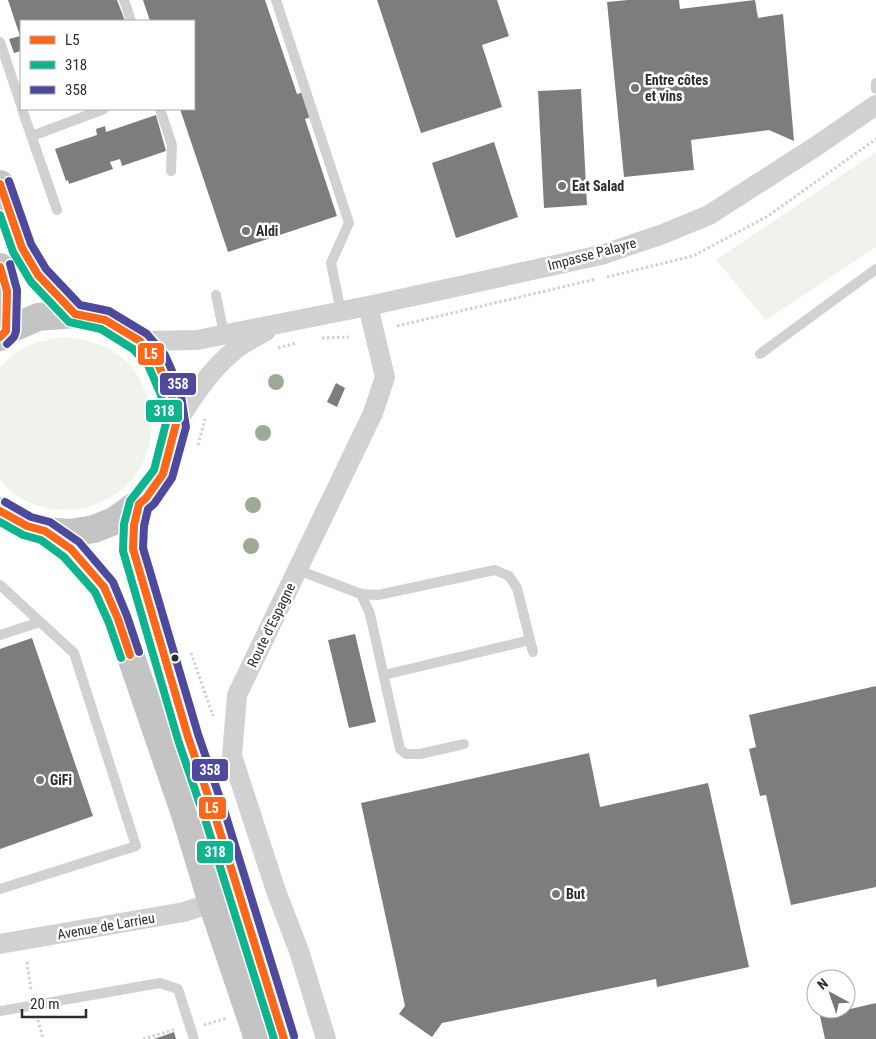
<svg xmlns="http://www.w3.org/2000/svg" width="876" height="1039" viewBox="0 0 876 1039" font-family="'Roboto Condensed',sans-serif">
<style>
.green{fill:#eff3eb}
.building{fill:#7d7d7d}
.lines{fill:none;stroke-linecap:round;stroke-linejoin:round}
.path{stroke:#d1d1d1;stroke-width:3;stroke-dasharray:2.5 2.5;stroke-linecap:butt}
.lane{stroke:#d1d1d1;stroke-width:10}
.street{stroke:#d1d1d1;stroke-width:20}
.primary{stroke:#c4c4c4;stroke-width:28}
.bus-1-casing{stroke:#fff;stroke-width:11}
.bus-2-casing{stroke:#fff;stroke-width:11}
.bus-3-casing{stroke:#fff;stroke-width:11}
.bus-1{stroke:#ff671b;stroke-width:8}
.bus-2{stroke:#0fb48e;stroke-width:8}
.bus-3{stroke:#4d499d;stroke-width:8}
.tree{fill:#9eaa95}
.poi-dot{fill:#767676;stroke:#fff;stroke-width:2}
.bus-dot{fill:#2c2c2c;stroke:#fff;stroke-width:2}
.labels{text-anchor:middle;stroke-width:5;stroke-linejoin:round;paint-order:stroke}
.poi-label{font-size:14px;font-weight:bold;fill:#2c2c2c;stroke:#fff;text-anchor:start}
.street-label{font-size:14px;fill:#2c2c2c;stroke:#fff}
.line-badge{stroke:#fff;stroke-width:2}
.badge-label{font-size:14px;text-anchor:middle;font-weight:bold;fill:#fff}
</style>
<rect width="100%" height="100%" fill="#fff"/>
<path class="green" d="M876,152V247L766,320L716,260Z
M67,337C85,340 102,343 117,354C155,380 163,442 134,477C104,513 52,521 13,493C8,490 4,484 0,480V367C24,344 35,341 67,337Z"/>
<path class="building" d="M8,0H117L125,21H21V51L14,53L9,39L20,36Z
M143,0H265L297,94L303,92L311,117L305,119L337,216L228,252L180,109H194V21H150Z
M377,0H497L509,36L482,45L502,107L421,133Z
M628,0H679L680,9L755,0L758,18L783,14L794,141L769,130L691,140L694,170L624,177L607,2Z
M581,89L587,205L544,208L538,91Z
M156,115L166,151L122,166L120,159L110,162L113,169L69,184L68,180L66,181L55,149L97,135L96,129L105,126L106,132Z
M494,142L518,217L456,238L432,163Z
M336,383L345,388L337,407L327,402Z
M355,634L376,722L349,728L328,640Z
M32,638L93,816L0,849V649Z
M876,686V887L791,905L766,795L760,796L749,749L756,747L749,715Z
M589,753L600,807L708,783L749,967L657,987L656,979L442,1023L432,1037L399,1014L405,1006L361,803Z
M876,1003V1039H825L820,1016Z
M174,1032L176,1039H154Z"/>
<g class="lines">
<path class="path" d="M607,277L693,256L768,216L876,139
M397,326L596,279
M322,338L349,337
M278,348L296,343
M198,445L205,419
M191,653L213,716
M27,962L31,990
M38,1020L43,1039
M204,1025L227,1018
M143,1039L176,1029"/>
<path class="lane" d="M124,0L131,21
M276,0L349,223L331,263L341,312
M0,42L21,105
M876,83V89
M22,109L57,210
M160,109L172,145L171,171
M32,136L104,109
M216,295L224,334
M760,354L876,269
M298,570L361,594L378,595L495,570L509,576L517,588L533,652
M0,585L74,653L136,846L0,889
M361,594L370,614L400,749L406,754H420L464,744
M0,635L40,622
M384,675L530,640
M0,1011L160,983L178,989L194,1039"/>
<path class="street" d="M140,341L197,340L368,306L601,255L663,234L709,215L815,147L876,105
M176,424C193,396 210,370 236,349C245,342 256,337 266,331
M0,944L184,912L212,903
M326,1039L299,951L276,891L232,756L237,695L373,413L385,377L368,306"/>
<path class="primary" d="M0,184C7,205 13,231 23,250C36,275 55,295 75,314
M0,267L7,291L6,331
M0,337L6,331L38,317L75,314L105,320L140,341L156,360L171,392L176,424L163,474L146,498L114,521L94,529L70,533L45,531L27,526L0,511
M139,504L134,525L133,549L188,737L215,816L284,1039
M45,531L71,549L104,587L118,619L185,814L212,903L258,1039"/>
<defs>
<path id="bus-1" d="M0,184L22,248L38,275L75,314L105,320L140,341L156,360L171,392L176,424L163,474L146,498L139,504L134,525L133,549L188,737L215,816L284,1039
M0,267L7,291L6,331L0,337
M0,511L27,526L45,531L71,549L104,587L118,619L130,655"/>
<path id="bus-2" d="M0,215L13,252L31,282L69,322L101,329L133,349L148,365L161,395L166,423L154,470L130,501L124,524L123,551L178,740L205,819L274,1039
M0,522L23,535L41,540L64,557L95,592L109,623L121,658"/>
<path id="bus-3" d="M9,181L31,244L46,269L80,305L109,311L147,334L165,355L180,389L186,427L172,478L154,504L148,509L144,526L143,548L198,734L225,813L294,1036
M7,344L14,337L16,331L17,290L10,264
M5,502L31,517L50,522L79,542L113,582L127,616L139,652"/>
</defs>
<use href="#bus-1" class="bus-1-casing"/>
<use href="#bus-2" class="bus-2-casing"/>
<use href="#bus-3" class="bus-3-casing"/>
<use href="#bus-1" class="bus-1"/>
<use href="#bus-2" class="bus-2"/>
<use href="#bus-3" class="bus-3"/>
</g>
<g class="tree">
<circle cx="276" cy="382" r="8"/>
<circle cx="263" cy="433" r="8"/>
<circle cx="253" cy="505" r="8"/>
<circle cx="251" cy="546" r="8"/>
</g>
<g class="poi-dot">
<circle cx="635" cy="88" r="5"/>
<circle cx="562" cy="186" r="5"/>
<circle cx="246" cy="231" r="5"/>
<circle cx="40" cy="780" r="5"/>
<circle cx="556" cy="894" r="5"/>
</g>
<circle class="bus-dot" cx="175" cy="658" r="4.5"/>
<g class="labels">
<g class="poi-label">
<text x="645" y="85">Entre côtes<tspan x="645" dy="16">et vins</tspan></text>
<text x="572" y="191">Eat Salad</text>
<text x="256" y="236">Aldi</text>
<text x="50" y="785">GiFi</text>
<text x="566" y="899">But</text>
</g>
<g class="street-label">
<text transform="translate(592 254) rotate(-15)" y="5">Impasse Palayre</text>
<text transform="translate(271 625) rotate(-64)" y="5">Route d'Espagne</text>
<text transform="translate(106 926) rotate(-10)" y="5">Avenue de Larrieu</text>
</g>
</g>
<g class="line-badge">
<rect x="137" y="342" width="28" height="24" rx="5" fill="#ff671b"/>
<rect x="159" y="372" width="38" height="24" rx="5" fill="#4d499d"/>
<rect x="145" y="399" width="38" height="24" rx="5" fill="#0fb48e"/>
<rect x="191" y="758" width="38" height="24" rx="5" fill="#4d499d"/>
<rect x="198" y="796" width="29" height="24" rx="5" fill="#ff671b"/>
<rect x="196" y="840" width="38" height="24" rx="5" fill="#0fb48e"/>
</g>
<g class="badge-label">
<text x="151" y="359">L5</text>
<text x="178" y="389">358</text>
<text x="164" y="416">318</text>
<text x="210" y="775">358</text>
<text x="212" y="813">L5</text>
<text x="215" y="857">318</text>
</g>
<rect x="20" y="20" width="175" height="90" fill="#ffffff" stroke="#ababab"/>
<rect x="30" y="36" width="25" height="8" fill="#ff671b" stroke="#ababab"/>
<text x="65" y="45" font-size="15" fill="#2c2c2c">L5</text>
<rect x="30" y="61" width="25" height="8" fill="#0fb48e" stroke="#ababab"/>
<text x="65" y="70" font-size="15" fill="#2c2c2c">318</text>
<rect x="30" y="86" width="25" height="8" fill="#4d499d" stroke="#ababab"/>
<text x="65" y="95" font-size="15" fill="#2c2c2c">358</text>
<g transform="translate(831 994) rotate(320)"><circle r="24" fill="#ffffff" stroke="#ababab"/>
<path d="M0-4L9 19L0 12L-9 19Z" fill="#767676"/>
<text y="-8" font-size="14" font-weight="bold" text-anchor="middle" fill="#2c2c2c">N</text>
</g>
<path d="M22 1009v8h64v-8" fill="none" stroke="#2c2c2c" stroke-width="2.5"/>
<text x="30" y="1009" font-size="15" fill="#2c2c2c" stroke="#ffffff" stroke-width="4" paint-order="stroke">20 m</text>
</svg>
